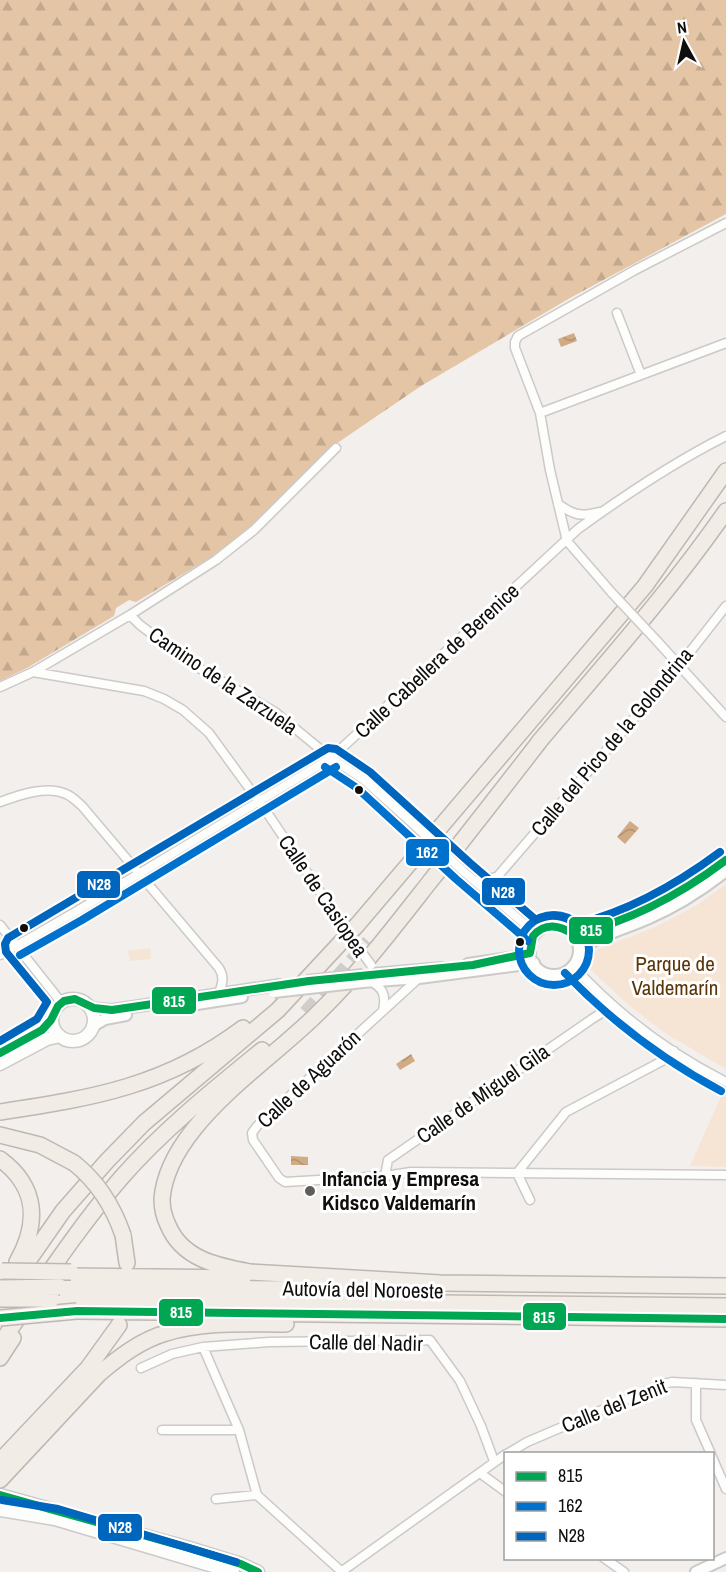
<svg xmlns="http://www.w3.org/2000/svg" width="726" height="1572" viewBox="0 0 726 1572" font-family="'Archivo Narrow',sans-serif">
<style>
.forest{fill:url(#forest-firs)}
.green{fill:#f6e5d5}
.water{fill:url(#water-waves)}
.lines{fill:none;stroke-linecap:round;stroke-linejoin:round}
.motorway-tunnel{stroke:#d0cdcb;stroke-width:15;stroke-dasharray:15 8;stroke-linecap:butt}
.minor-casing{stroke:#cccac9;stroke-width:11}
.tertiary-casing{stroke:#cccac9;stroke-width:14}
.secondary-casing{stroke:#cccac9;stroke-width:15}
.motorway-casing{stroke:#bfb8b2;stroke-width:18}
.minor{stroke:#fdfdfc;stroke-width:8}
.tertiary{stroke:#fdfdfc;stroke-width:10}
.secondary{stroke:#fdfdfc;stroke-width:12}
.motorway{stroke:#f2ece6;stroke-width:15}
.minor-bridge-casing{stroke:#cccac9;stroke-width:11;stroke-linecap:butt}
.tertiary-bridge-casing{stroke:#cccac9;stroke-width:14;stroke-linecap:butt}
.motorway-bridge-casing{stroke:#bfb8b2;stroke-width:18;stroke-linecap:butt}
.minor-bridge{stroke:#fdfdfc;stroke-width:8}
.tertiary-bridge{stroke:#fdfdfc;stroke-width:10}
.motorway-bridge{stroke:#f2ece6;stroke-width:15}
.bus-1-casing{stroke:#fff;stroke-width:12}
.bus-2-casing{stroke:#fff;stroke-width:12}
.bus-3-casing{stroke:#fff;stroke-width:12}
.bus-1{stroke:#00a651;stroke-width:8}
.bus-2{stroke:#0072ce;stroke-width:8}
.bus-3{stroke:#0065bd;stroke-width:8}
.bus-dot{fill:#0f0e0d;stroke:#fff;stroke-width:2}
.poi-dot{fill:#5e5d5b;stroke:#fff;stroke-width:2}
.labels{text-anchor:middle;stroke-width:6;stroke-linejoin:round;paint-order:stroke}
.street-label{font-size:21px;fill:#0f0e0d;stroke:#fff}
.park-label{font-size:21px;fill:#5a3508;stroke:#fff}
.poi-label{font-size:21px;font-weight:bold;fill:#0f0e0d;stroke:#fff;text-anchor:start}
.line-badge{stroke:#fff;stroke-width:2}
.badge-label{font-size:16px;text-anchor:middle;font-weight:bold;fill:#fff}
</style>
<defs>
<pattern id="forest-firs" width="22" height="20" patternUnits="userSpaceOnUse" patternTransform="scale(1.5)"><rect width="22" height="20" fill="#e4c5a5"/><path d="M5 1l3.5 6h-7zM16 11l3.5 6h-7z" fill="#c2a88d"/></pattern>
<pattern id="water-waves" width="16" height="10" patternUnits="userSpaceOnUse" patternTransform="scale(1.5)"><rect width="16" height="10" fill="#d1ab84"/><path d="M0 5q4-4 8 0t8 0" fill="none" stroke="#b29271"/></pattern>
</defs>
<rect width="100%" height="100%" fill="#f2efed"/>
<path class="forest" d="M0,0H726V214L570,298L421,386L327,450L251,526L215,555L136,602L129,600L116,608L114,616L27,668L0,681Z"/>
<path class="green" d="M726,884V1069L665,1033L631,1007L592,971L587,962L589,954L594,951L655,927L697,905Z
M150,948L151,959L130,961L128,951Z
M723,1092L726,1094V1167L690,1166Z"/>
<path class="water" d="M574,333L577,341L561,347L558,339Z
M630,821L639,828L625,844L617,837Z
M411,1054L415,1061L400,1070L396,1064Z
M291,1156L308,1157V1165H291Z"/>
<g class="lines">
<path class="motorway-tunnel" d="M306,1013L369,942"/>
<defs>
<path id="minor" d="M617,313L641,375
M540,413L726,343
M558,504C574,515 580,517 599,512
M612,593L567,541L550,470L540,413L515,348V342L518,336L635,270L726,223
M130,615L140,625L192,664L275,712L331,758L364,780L412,823
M657,641L726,717
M33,672L144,691L164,699L183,710L209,733L268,814L341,923
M0,687L33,672L130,615L216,560L254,530L336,448
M0,802C19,795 47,785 66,794C72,796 77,802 82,806L219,968C225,978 222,984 219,993
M463,871L535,933
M497,877L679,666L726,606
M476,881L497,877L495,886L499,900
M0,925L61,1002
M0,955L77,911L331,758L578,529C625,495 674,462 726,436
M573,966C616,1013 669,1053 726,1082
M419,978L257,1126L252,1133L253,1140L279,1178L285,1182L385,1176L411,1172L726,1175
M370,981C384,988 386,996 383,1011
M517,1173L566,1112L666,1059L674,1051
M517,1173L530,1200
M385,1176L388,1160L592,1019L603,1012L619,1011
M141,1368L172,1354L203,1347L269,1342L430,1340L460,1381L481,1426L494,1461
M696,1383V1420L711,1454
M162,1430H239L203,1347
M239,1430L257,1495L342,1572
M507,1454L527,1442L663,1384L672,1382L726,1385
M712,1457L726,1489
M480,1473L506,1492
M216,1499L257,1495
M604,1558L624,1572
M341,1572L506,1454"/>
<path id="tertiary" d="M529 950a25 25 0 1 1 50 0a25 25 0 1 1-50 0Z
M574,935C626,925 685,893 726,860
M579,949C600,935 624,929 647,919C675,907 702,890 726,871
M468,964L516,957L530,953
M363,975L441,968
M363,982L419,978L534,963
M90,1008L112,1010L279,985
M165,1009L242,997
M93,1026L105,1019L126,1015
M696,1572L726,1558"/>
<path id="secondary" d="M52 1020a21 21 0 1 1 42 0a21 21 0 1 1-42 0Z
M0,1053L42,1029L52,1019
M0,1064L47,1039L60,1036
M0,1495L189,1548L241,1564L258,1572
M0,1510L55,1519L233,1572"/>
<path id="motorway" d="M543,737C505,786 467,835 428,884C392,930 356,977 313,1018C274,1055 228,1087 194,1129C178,1149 164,1173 162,1199C162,1208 164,1217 168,1225C182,1259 217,1266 250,1272L440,1283L726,1286
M538,743C602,667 669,593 726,511
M0,1112C93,1098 166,1086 243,1028
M0,1135L40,1145L74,1163
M0,1159C38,1187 39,1223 17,1262
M123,1235L127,1263
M68,1276L243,1278
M60,1287L393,1290
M3,1297L63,1211L107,1161L144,1123L278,1010L358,924L645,586L726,471
M52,1299L726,1306
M77,1311L726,1319
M0,1344C39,1288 76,1230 121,1178C163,1130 213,1090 262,1050
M0,1358L13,1338
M0,1461L88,1368L119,1325
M0,1480L99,1374C119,1357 141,1340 166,1333C204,1321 247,1324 286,1324"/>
</defs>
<use href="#minor" class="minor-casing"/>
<use href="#tertiary" class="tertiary-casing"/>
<use href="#secondary" class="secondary-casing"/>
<use href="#motorway" class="motorway-casing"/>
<use href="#minor" class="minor"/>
<use href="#tertiary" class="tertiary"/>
<use href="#secondary" class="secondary"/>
<use href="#motorway" class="motorway"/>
<defs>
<path id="minor-bridge" d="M612,593L657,641
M412,823L463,871
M341,923L371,965"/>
<path id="tertiary-bridge" d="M307,981L363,975
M274,992L363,982"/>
<path id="motorway-bridge" d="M74,1163C98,1182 113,1206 123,1235
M2,1271L71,1272
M0,1288L60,1287
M0,1299H52
M0,1318L77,1311"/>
</defs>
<use href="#minor-bridge" class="minor-bridge-casing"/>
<use href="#tertiary-bridge" class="tertiary-bridge-casing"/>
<use href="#motorway-bridge" class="motorway-bridge-casing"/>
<use href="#minor-bridge" class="minor-bridge"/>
<use href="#tertiary-bridge" class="tertiary-bridge"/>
<use href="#motorway-bridge" class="motorway-bridge"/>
<defs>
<path id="bus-1" d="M0,1053L42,1030L51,1020L58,1006L64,1001L75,999L94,1008L112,1010L309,981L473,965L530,953L533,936C545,922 560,925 574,935C630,921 680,895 726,860
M0,1318L77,1311L726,1319
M0,1495L189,1548L241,1564L258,1572"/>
<path id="bus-2" d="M325,767L357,788L456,879L528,941
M519 950a35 35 0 1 1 70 0a35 35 0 1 1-70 0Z
M20,955L82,920L336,767
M565,973C611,1021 663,1060 721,1091"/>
<path id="bus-3" d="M0,1041L37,1019L47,1002L6,952L5,944L8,938L328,748L336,749L370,772L470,863L536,920C551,913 563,915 577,924C630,911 677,884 720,852
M2,1500L58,1509L236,1562"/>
</defs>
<use href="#bus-1" class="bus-1-casing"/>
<use href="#bus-2" class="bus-2-casing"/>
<use href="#bus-3" class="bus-3-casing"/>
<use href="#bus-1" class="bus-1"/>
<use href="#bus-2" class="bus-2"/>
<use href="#bus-3" class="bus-3"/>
</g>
<g class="bus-dot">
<circle cx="359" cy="790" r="5"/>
<circle cx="24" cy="928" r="5"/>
<circle cx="520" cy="942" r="5"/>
</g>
<circle class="poi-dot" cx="310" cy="1191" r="6"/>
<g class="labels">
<g class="street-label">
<text transform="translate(437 661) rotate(-43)" y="7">Calle Cabellera de Berenice</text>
<text transform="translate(223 681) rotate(34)" y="7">Camino de la Zarzuela</text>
<text transform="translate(612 742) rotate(-50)" y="7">Calle del Pico de la Golondrina</text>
<text transform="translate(323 896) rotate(56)" y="7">Calle de Casiopea</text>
<text transform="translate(309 1079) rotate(-43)" y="7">Calle de Aguarón</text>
<text transform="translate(483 1094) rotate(-35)" y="7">Calle de Miguel Gila</text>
<text transform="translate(363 1290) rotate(1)" y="7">Autovía del Noroeste</text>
<text transform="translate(366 1343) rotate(1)" y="7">Calle del Nadir</text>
<text transform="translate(614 1406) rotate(-22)" y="7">Calle del Zenit</text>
</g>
<g class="park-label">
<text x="675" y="971">Parque de<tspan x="675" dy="24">Valdemarín</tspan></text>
</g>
<g class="poi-label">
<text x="322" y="1186">Infancia y Empresa<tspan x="322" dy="24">Kidsco Valdemarín</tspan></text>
</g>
</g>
<g class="line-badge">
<rect x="405" y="838" width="45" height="29" rx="6" fill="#0072ce"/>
<rect x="76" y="870" width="45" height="29" rx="6" fill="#0065bd"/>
<rect x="481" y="877" width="45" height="29" rx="6" fill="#0065bd"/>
<rect x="568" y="916" width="46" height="29" rx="6" fill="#00a651"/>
<rect x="151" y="986" width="46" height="29" rx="6" fill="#00a651"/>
<rect x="158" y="1298" width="46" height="29" rx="6" fill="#00a651"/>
<rect x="522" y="1302" width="45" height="29" rx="6" fill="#00a651"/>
<rect x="97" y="1513" width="46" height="29" rx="6" fill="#0065bd"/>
</g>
<g class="badge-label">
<text x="427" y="858">162</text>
<text x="99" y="890">N28</text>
<text x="503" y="898">N28</text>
<text x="591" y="936">815</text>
<text x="174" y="1007">815</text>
<text x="181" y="1318">815</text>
<text x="544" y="1323">815</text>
<text x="120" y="1533">N28</text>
</g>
<rect x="504" y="1452" width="210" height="108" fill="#ffffff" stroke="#9f9f9e" stroke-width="1.5"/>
<rect x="516" y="1472" width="30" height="9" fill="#00a651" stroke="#9f9f9e" stroke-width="1.5"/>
<text x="558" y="1482" font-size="18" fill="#0f0e0d">815</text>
<rect x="516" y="1502" width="30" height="9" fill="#0072ce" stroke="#9f9f9e" stroke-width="1.5"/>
<text x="558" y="1512" font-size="18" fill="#0f0e0d">162</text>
<rect x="516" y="1532" width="30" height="9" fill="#0065bd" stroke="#9f9f9e" stroke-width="1.5"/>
<text x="558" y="1542" font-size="18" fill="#0f0e0d">N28</text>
<g transform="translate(684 42) rotate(352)" stroke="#ffffff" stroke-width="4.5" paint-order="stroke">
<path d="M0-4.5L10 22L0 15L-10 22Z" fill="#0f0e0d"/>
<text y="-9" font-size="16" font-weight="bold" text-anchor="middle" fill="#0f0e0d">N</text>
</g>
</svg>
